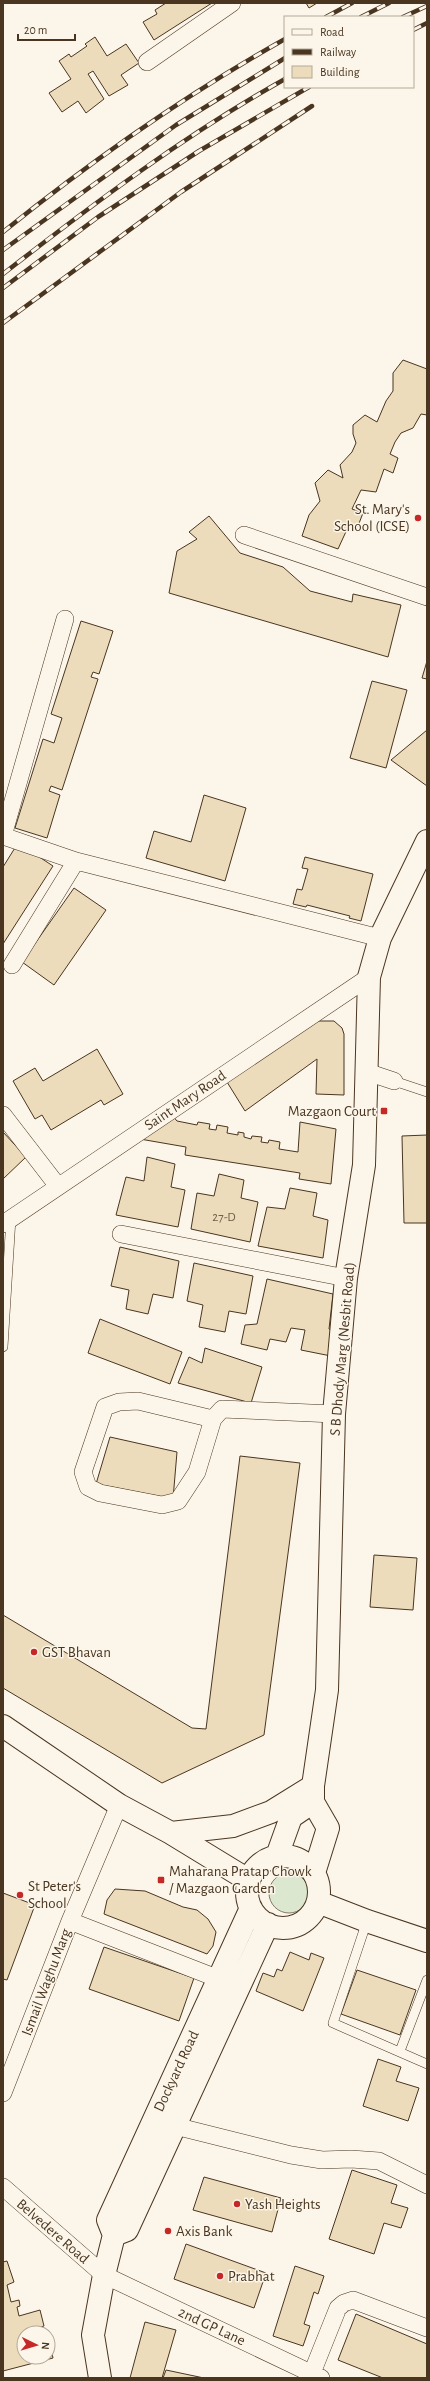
<svg xmlns="http://www.w3.org/2000/svg" width="430" height="2381" viewBox="0 0 430 2381" font-family="'Alegreya Sans',sans-serif">
<style>
.green{fill:#dce7d0;stroke:#887966}
.building{fill:#ecdcbc;stroke:#4a3520}
.lines{fill:none;stroke-linecap:round;stroke-linejoin:round}
.lane-casing{stroke:#4a3520;stroke-width:10}
.street-casing{stroke:#4a3520;stroke-width:18}
.secondary-casing{stroke:#4a3520;stroke-width:24}
.lane{stroke:#fbf6e9;stroke-width:9}
.street{stroke:#fbf6e9;stroke-width:17}
.secondary{stroke:#fbf6e9;stroke-width:22}
.rail-casing{stroke:#4a3520;stroke-width:4.5}
.rail{stroke:#fbf6e9;stroke-width:3;stroke-dasharray:9;stroke-linecap:butt}
.poi-dot{fill:#c62828;stroke:#fbf6e9;stroke-width:1.5}
.labels{text-anchor:middle;stroke-width:3;stroke-linejoin:round;paint-order:stroke}
.number-label{font-size:13px;fill:#725f47}
.poi-label{font-size:15px;fill:#4a3520;stroke:#fbf6e9;text-anchor:start}
.street-label{font-size:15px;fill:#4a3520;stroke:#fbf6e9}
</style>
<rect width="100%" height="100%" fill="#fbf6e9"/>
<path class="green" d="M269 1893a20 20 0 1 1 40 0a20 20 0 1 1-40 0Z"/>
<path class="building" d="M166,3H212L154,40L143,22L157,14L155,10Z
M306,3H317L309,8Z
M95,37L107,56L126,44L139,63L121,75L128,85L109,96L93,71L88,74L104,99L86,113L78,101L62,112L49,93L71,79L59,61L69,54L71,57L87,46L85,44Z
M403,360L427,369V415L421,414L413,428L401,433L395,442L390,454L398,458L393,473L384,469L376,492L361,490L352,509L363,513L358,526L349,525L338,549L302,536L309,515L320,501L315,483L328,470L343,478L340,465L352,452L356,443L353,434V425L365,415L377,422L386,401L393,391V373Z
M209,516L240,553L283,567L310,591L352,602L353,594L401,605L388,657L169,593L177,551L197,539L189,532Z
M81,621L113,631L99,674L93,672L91,677L98,679L62,790L51,786L49,791L60,795L47,838L15,828L43,739L54,743L62,718L51,714Z
M427,661V679L422,678Z
M372,681L407,690L386,768L350,758Z
M427,730V786L391,760Z
M204,795L246,808L225,881L146,858L154,831L191,842Z
M18,843L53,866L3,944V867Z
M305,857L373,874L361,921L349,918L350,916L307,905L306,907L293,904L297,889L302,890L308,869L302,868Z
M74,888L106,910L54,985L22,962Z
M318,1021H334L342,1028L344,1034V1095L316,1094L317,1059L245,1111L227,1082Z
M97,1049L123,1094L104,1105L101,1100L51,1130L42,1115L35,1119L13,1081L35,1068L43,1081Z
M172,1115L177,1121L197,1125L198,1122L210,1124L209,1129L216,1130L217,1125L228,1127L227,1133L238,1135V1132L244,1133V1137L251,1139L252,1136L262,1137L261,1142L268,1143L269,1140L280,1142L279,1149L298,1152L300,1122L336,1129L331,1184L299,1179L300,1173L185,1155L186,1147L134,1138Z
M3,1132L26,1157L3,1179Z
M427,1135V1223H404L402,1136Z
M147,1157L175,1164L171,1187L185,1190L178,1227L116,1215L126,1177L144,1181Z
M219,1174L244,1180L241,1198L258,1202L250,1242L191,1229L197,1193L214,1196Z
M290,1188L317,1193L313,1216L328,1220L323,1258L258,1246L267,1207L285,1209Z
M120,1247L179,1261L173,1298L153,1294L148,1314L126,1309L129,1290L111,1286Z
M194,1263L253,1276L246,1314L229,1311L225,1332L199,1327L203,1305L187,1301Z
M267,1279L333,1294L329,1329L340,1333L336,1357L301,1350L305,1330L291,1328L286,1342L270,1339L267,1350L241,1344L245,1325L257,1324Z
M100,1319L182,1352L170,1384L88,1353Z
M205,1348L262,1367L251,1403L178,1383L189,1357L202,1363Z
M110,1437L177,1452L173,1499L96,1484Z
M240,1456L300,1463L264,1735L162,1783L3,1688V1615L192,1728L206,1729Z
M374,1555L417,1558L413,1610L370,1607Z
M115,1889L145,1891L183,1907L197,1910L208,1919L216,1932L213,1946L207,1954L104,1914L107,1900Z
M3,1893L35,1905L7,1980L3,1979Z
M104,1947L194,1978L179,2021L89,1989Z
M290,1952L309,1960L311,1953L324,1958L303,2011L256,1991L263,1973L274,1977L277,1969L282,1971Z
M357,1970L416,1990L400,2035L341,2014Z
M378,2059L401,2067L396,2081L419,2088L408,2121L363,2106Z
M352,2170L397,2185L391,2203L408,2208L401,2228L384,2223L374,2254L329,2239Z
M204,2177L281,2198L272,2232L193,2210Z
M186,2244L266,2273L254,2308L174,2279Z
M7,2261L14,2282L7,2285L11,2302L19,2300L20,2306L17,2307L19,2316L40,2310L44,2326L34,2329L35,2333H24V2357H48V2345L50,2344L53,2358L3,2371V2262Z
M295,2266L324,2276L318,2294L314,2292L304,2324L310,2326L303,2346L273,2336Z
M356,2314L427,2344V2378H383L338,2360Z
M145,2322L176,2330L162,2378H130Z
M166,2370L204,2378H163Z"/>
<g class="lines">
<defs>
<path id="lane" d="M394,1081L427,1092
M3,1347L11,1218
M367,1921L333,2023L427,2064
M400,2051L427,1980"/>
<path id="street" d="M147,62L232,3
M244,535L427,597
M3,836L76,861L380,938
M3,836L65,619
M12,965L76,861
M367,1072L394,1081
M3,1115L57,1185
M3,1224L369,977
M121,1234L346,1278
M213,1419L138,1401L119,1402L105,1407L83,1472L88,1487L100,1493L162,1505L178,1501L197,1472L213,1419L222,1409L334,1414
M70,1921L219,1979
M3,2093L70,1921L119,1805
M175,2126L291,2155L322,2160L351,2159L379,2161L427,2185
M3,2187L104,2275L321,2378
M312,2373L338,2308L344,2303L353,2300L427,2328"/>
<path id="secondary" d="M3,1726L119,1805L171,1833L248,1880
M171,1833L233,1826L271,1812L313,1786
M277,1856L291,1817L313,1802
M247 1892a36 36 0 1 1 72 0a36 36 0 1 1-72 0Z
M314,1873L328,1828L313,1802V1786L327,1690L334,1414L346,1278L364,1165L369,977L380,938L427,841
M318,1902L367,1921L427,1941
M114,2235L127,2230L268,1924
M100,2378L93,2335L104,2275L114,2235L108,2220L251,1908"/>
</defs>
<use href="#lane" class="lane-casing"/>
<use href="#street" class="street-casing"/>
<use href="#secondary" class="secondary-casing"/>
<use href="#lane" class="lane"/>
<use href="#street" class="street"/>
<use href="#secondary" class="secondary"/>
<defs>
<path id="rail" d="M326,17L352,3
M361,17L389,3
M403,17L427,6
M413,30L427,23
M3,232C90,162 187,94 285,39
M3,250L176,125L285,58
M3,274C93,204 185,135 285,79
M3,288L98,217L199,151L309,87
M3,323L181,192L312,106"/>
</defs>
<use href="#rail" class="rail-casing"/>
<use href="#rail" class="rail"/>
</g>
<g class="poi-dot">
<circle cx="418" cy="518" r="4"/>
<rect x="380" y="1107" width="8" height="8" rx="2"/>
<circle cx="34" cy="1652" r="4"/>
<rect x="157" y="1876" width="8" height="8" rx="2"/>
<circle cx="20" cy="1895" r="4"/>
<circle cx="237" cy="2204" r="4"/>
<circle cx="168" cy="2231" r="4"/>
<circle cx="220" cy="2276" r="4"/>
</g>
<g class="labels">
<g class="number-label">
<text x="224" y="1221">27-D</text>
</g>
<g class="poi-label">
<text x="410" y="514" text-anchor="end">St. Mary's<tspan x="410" dy="17">School (ICSE)</tspan></text>
<text x="376" y="1116" text-anchor="end">Mazgaon Court</text>
<text x="42" y="1657">GST Bhavan</text>
<text x="169" y="1876">Maharana Pratap Chowk<tspan x="169" dy="17">/ Mazgaon Garden</tspan></text>
<text x="28" y="1891">St Peter's<tspan x="28" dy="17">School</tspan></text>
<text x="245" y="2209">Yash Heights</text>
<text x="176" y="2236">Axis Bank</text>
<text x="228" y="2281">Prabhat</text>
</g>
<g class="street-label">
<text transform="translate(185 1100) rotate(-34)" y="5">Saint Mary Road</text>
<text transform="translate(342 1349) rotate(-85)" y="5">S B Dhody Marg (Nesbit Road)</text>
<text transform="translate(46 1982) rotate(-69)" y="5">Ismail Waghu Marg</text>
<text transform="translate(176 2071) rotate(-65)" y="5">Dockyard Road</text>
<text transform="translate(53 2231) rotate(41)" y="5">Belvedere Road</text>
<text transform="translate(212 2326) rotate(25)" y="5">2nd GP Lane</text>
</g>
</g>
<rect width="430" height="2381" fill="none" stroke="#4a3520" stroke-width="8"/>
<rect x="284" y="16" width="130" height="72" fill="#fbf6e9" stroke="#b4a999"/>
<rect x="292" y="29" width="20" height="6" fill="#fbf6e9" stroke="#b4a999"/>
<text x="320" y="36" font-size="12" fill="#4a3520">Road</text>
<rect x="292" y="49" width="20" height="6" fill="#4a3520" stroke="#b4a999"/>
<text x="320" y="56" font-size="12" fill="#4a3520">Railway</text>
<rect x="292" y="66" width="20" height="12" fill="#ecdcbc" stroke="#b4a999"/>
<text x="320" y="76" font-size="12" fill="#4a3520">Building</text>
<g transform="translate(36 2345) rotate(95)"><circle r="19" fill="#fbf6e9" stroke="#b4a999"/>
<path d="M0-3L7 15L0 10L-7 15Z" fill="#c62828"/>
<text y="-6" font-size="11" font-weight="bold" text-anchor="middle" fill="#4a3520">N</text>
</g>
<path d="M18 34v6h57v-6" fill="none" stroke="#4a3520" stroke-width="2"/>
<text x="24" y="34" font-size="12" fill="#4a3520" stroke="#fbf6e9" stroke-width="3" paint-order="stroke">20 m</text>
</svg>
